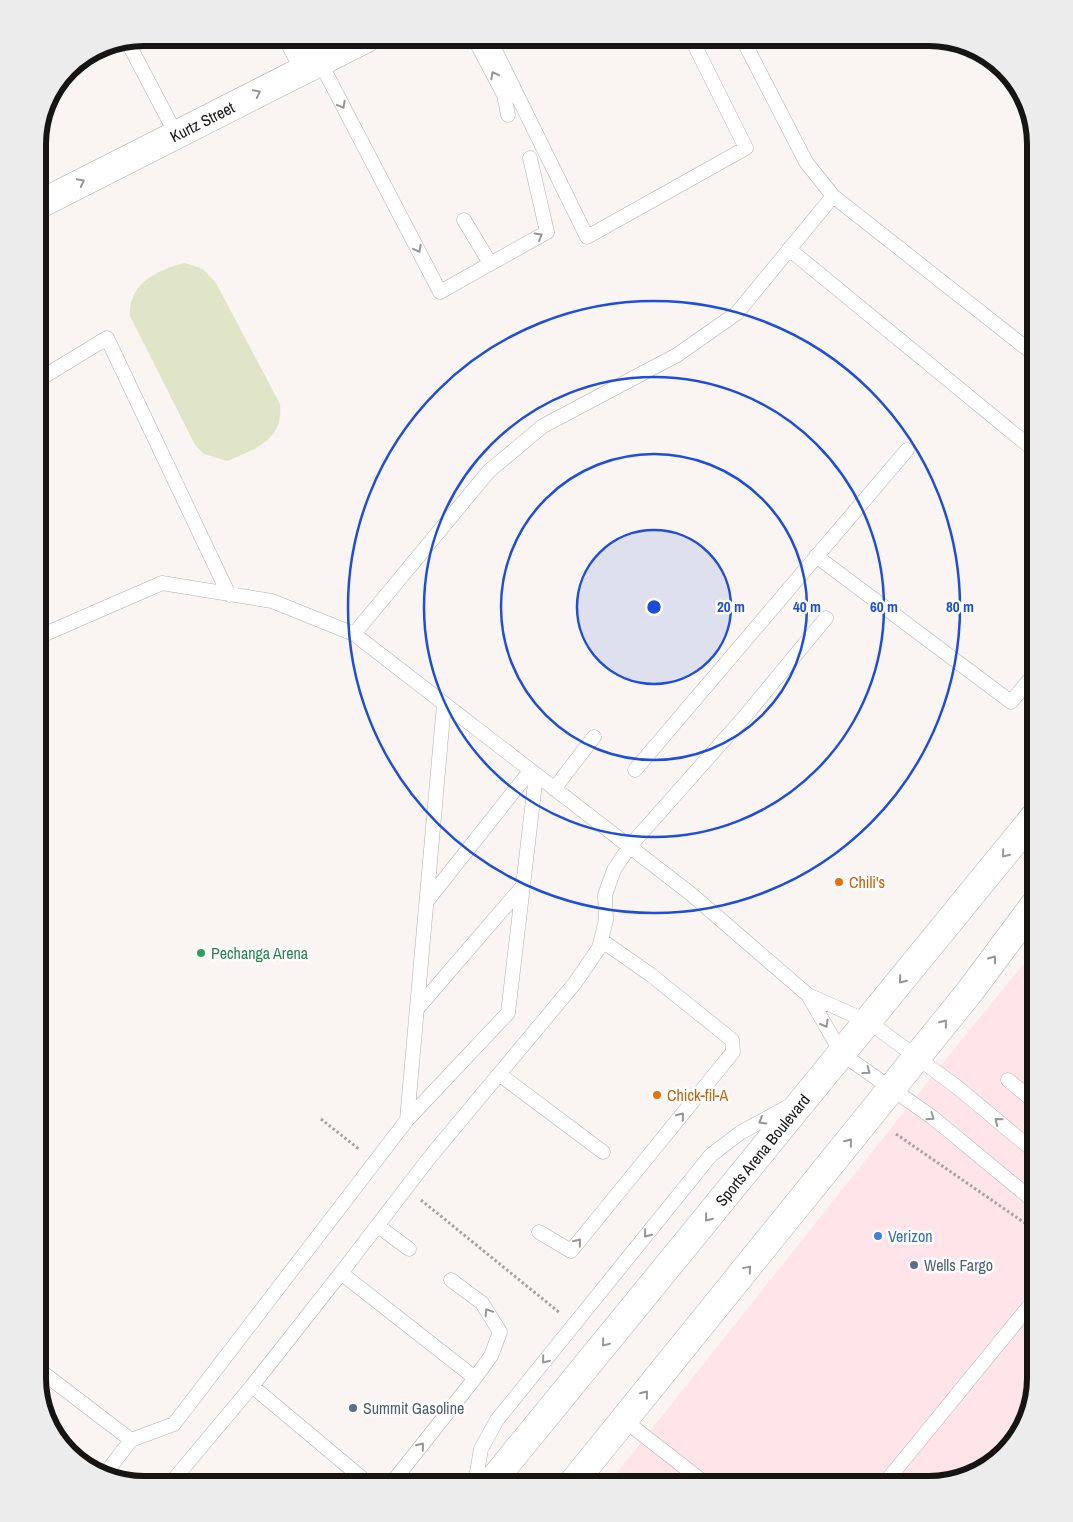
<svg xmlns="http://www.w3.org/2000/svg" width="1073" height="1522" viewBox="0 0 1073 1522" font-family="'Archivo Narrow',sans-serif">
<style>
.commercial{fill:#ffe4ea}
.green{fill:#e0e5c8}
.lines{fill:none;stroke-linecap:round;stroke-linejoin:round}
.service-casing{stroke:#b3afac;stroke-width:15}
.minor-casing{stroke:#b3afac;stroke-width:29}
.tertiary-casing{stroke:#b3afac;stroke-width:29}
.secondary-casing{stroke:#b3afac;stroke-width:29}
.path{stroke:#a5a29f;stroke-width:3;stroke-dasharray:2.5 2.5;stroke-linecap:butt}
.service{stroke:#fff;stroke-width:14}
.minor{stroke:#fff;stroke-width:28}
.tertiary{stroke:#fff;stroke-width:28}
.secondary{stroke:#fff;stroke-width:28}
.oneway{stroke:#969695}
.ring{fill:none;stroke:#1d4ed8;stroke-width:2.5}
.food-dot{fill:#e8710a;stroke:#fff;stroke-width:2}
.leisure-dot{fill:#2e9e5b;stroke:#fff;stroke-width:2}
.shop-dot{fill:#3f7fe0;stroke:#fff;stroke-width:2}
.service-dot{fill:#5c6f8a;stroke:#fff;stroke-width:2}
.labels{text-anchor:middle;stroke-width:5;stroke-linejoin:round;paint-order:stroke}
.street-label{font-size:16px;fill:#161513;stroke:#fff}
.food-label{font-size:16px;fill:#c56008;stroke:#fff;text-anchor:start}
.leisure-label{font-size:16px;fill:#27864d;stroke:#fff;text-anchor:start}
.shop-label{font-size:16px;fill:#366cbe;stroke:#fff;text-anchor:start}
.service-label{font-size:16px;fill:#4e5e75;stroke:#fff;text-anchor:start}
.rim{fill:none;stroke:#161513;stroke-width:6}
.centre{fill:#1d4ed8;stroke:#fff;stroke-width:2.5}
.ring-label{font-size:15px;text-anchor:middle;font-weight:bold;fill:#1d4ed8;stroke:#fff;stroke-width:5;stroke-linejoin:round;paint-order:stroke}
</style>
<rect width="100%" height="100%" fill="#faf5f2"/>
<path class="commercial" d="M1035,950V1378L1021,1431L982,1470L929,1484H608L942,1064Z"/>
<path class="green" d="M185,263L203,269L216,283L280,404C284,441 256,448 227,461L204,454L195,445L130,316C128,284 156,270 185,263Z"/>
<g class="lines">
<defs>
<path id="service" d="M474,38L504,95L508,115
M489,38L587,237L746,148L691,38
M742,38L806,162L833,196L1035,355
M127,41L176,134
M320,62L440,292L547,232L530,158
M464,220L490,263
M789,249L1035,451
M38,380L107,338L229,595
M816,556L1011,702L1035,673
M354,634L489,471L543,426L677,355L737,313L833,196
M38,637L162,583L272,601L354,634L691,894L808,995L869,1022L957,1087L1035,1152
M635,770L907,450
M554,789L594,737
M427,901L530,771
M808,995L842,1054L932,1117L1035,1202
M417,1009L523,886
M499,1074L603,1152
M1008,1080L1035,1102
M407,1120L508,1013L536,775
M378,1226L409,1249
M539,1232L571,1251L733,1052L732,1040L651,975L601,940
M341,1273L430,1157L575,983L599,948L606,920L605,895L614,870L629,847L747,714L826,618
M38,1369L131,1440L105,1474
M252,1386L341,1273L475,1378
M624,1420L706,1484
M131,1440L174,1424L407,1120L444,704
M170,1484L252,1386L369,1484
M391,1484L475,1378L491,1356L500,1332L482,1303L451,1280
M475,1484L481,1449L497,1420L711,1155L740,1133L791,1105
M884,1484L1035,1299"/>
<path id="minor" d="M293,38L308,68"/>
<g id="tertiary">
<path id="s1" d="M38,205L367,38"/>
</g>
<g id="secondary">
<path id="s2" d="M490,1484L1035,816"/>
<path d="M572,1484L971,990L1035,904"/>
</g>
</defs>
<use href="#service" class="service-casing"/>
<use href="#minor" class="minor-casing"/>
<use href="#tertiary" class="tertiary-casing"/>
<use href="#secondary" class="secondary-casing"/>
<path class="path" d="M321,1119L360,1150
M896,1134L1035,1230
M421,1200L560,1313"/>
<use href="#service" class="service"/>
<use href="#minor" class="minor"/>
<use href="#tertiary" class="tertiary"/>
<use href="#secondary" class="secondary"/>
</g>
<defs><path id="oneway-chevron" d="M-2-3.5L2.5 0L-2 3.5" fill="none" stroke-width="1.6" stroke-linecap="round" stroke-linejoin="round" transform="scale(1.25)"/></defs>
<g class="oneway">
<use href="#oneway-chevron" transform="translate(494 75) rotate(-118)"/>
<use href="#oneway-chevron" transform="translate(257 93) rotate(-27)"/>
<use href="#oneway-chevron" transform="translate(342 105) rotate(62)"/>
<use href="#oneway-chevron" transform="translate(81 182) rotate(-27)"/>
<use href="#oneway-chevron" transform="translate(539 236) rotate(-30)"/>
<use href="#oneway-chevron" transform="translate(418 249) rotate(62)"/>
<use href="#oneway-chevron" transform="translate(1005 854) rotate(129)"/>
<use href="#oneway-chevron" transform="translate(993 959) rotate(-54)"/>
<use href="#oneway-chevron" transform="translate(902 980) rotate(129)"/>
<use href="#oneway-chevron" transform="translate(944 1023) rotate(-51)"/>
<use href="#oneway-chevron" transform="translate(825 1024) rotate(60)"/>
<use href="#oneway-chevron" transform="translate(867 1071) rotate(36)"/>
<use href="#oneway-chevron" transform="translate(681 1116) rotate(-51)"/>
<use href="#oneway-chevron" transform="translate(931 1117) rotate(35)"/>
<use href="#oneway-chevron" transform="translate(762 1121) rotate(150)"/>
<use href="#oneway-chevron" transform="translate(998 1121) rotate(-140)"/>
<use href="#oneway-chevron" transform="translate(849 1142) rotate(-51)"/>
<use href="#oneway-chevron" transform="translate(708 1218) rotate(129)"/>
<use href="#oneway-chevron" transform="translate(647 1234) rotate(129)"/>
<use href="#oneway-chevron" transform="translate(578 1242) rotate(-51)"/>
<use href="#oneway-chevron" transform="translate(748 1269) rotate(-50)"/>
<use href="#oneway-chevron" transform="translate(488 1312) rotate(-122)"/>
<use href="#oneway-chevron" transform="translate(605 1343) rotate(129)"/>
<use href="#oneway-chevron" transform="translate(545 1360) rotate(129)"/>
<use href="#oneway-chevron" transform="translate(645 1394) rotate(-51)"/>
<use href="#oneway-chevron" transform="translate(421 1446) rotate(-51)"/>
</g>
<circle cx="654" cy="607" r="77" fill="#1d4ed8" fill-opacity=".12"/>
<g class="ring">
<circle cx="654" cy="607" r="77"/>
<circle cx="654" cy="607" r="153"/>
<circle cx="654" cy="607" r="230"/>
<circle cx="654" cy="607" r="306"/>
</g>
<g class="food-dot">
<circle cx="839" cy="882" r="5"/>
<circle cx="657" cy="1095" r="5"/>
</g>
<circle class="leisure-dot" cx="201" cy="953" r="5"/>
<circle class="shop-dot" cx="878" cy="1236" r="5"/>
<g class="service-dot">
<circle cx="914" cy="1265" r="5"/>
<circle cx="353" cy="1408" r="5"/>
</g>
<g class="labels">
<g class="street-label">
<text dy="6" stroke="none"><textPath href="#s1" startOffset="184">Kurtz Street</textPath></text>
<text dy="6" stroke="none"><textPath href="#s2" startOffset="431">Sports Arena Boulevard</textPath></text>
</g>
<g class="food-label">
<text x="849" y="888">Chili's</text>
<text x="667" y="1101">Chick-fil-A</text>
</g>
<g class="leisure-label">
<text x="211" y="959">Pechanga Arena</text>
</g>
<g class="shop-label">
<text x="888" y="1242">Verizon</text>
</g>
<g class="service-label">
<text x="924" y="1271">Wells Fargo</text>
<text x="363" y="1414">Summit Gasoline</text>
</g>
</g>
<path d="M0 0H1073V1522H0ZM144 46H929A98 98 0 0 1 1027 144V1378A98 98 0 0 1 929 1476H144A98 98 0 0 1 46 1378V144A98 98 0 0 1 144 46Z" fill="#ececec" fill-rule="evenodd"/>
<path class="rim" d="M144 46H929A98 98 0 0 1 1027 144V1378A98 98 0 0 1 929 1476H144A98 98 0 0 1 46 1378V144A98 98 0 0 1 144 46Z"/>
<circle cx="654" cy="607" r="8" class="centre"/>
<g class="ring-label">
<text x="731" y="612">20 m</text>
<text x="807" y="612">40 m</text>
<text x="884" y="612">60 m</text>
<text x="960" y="612">80 m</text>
</g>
</svg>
